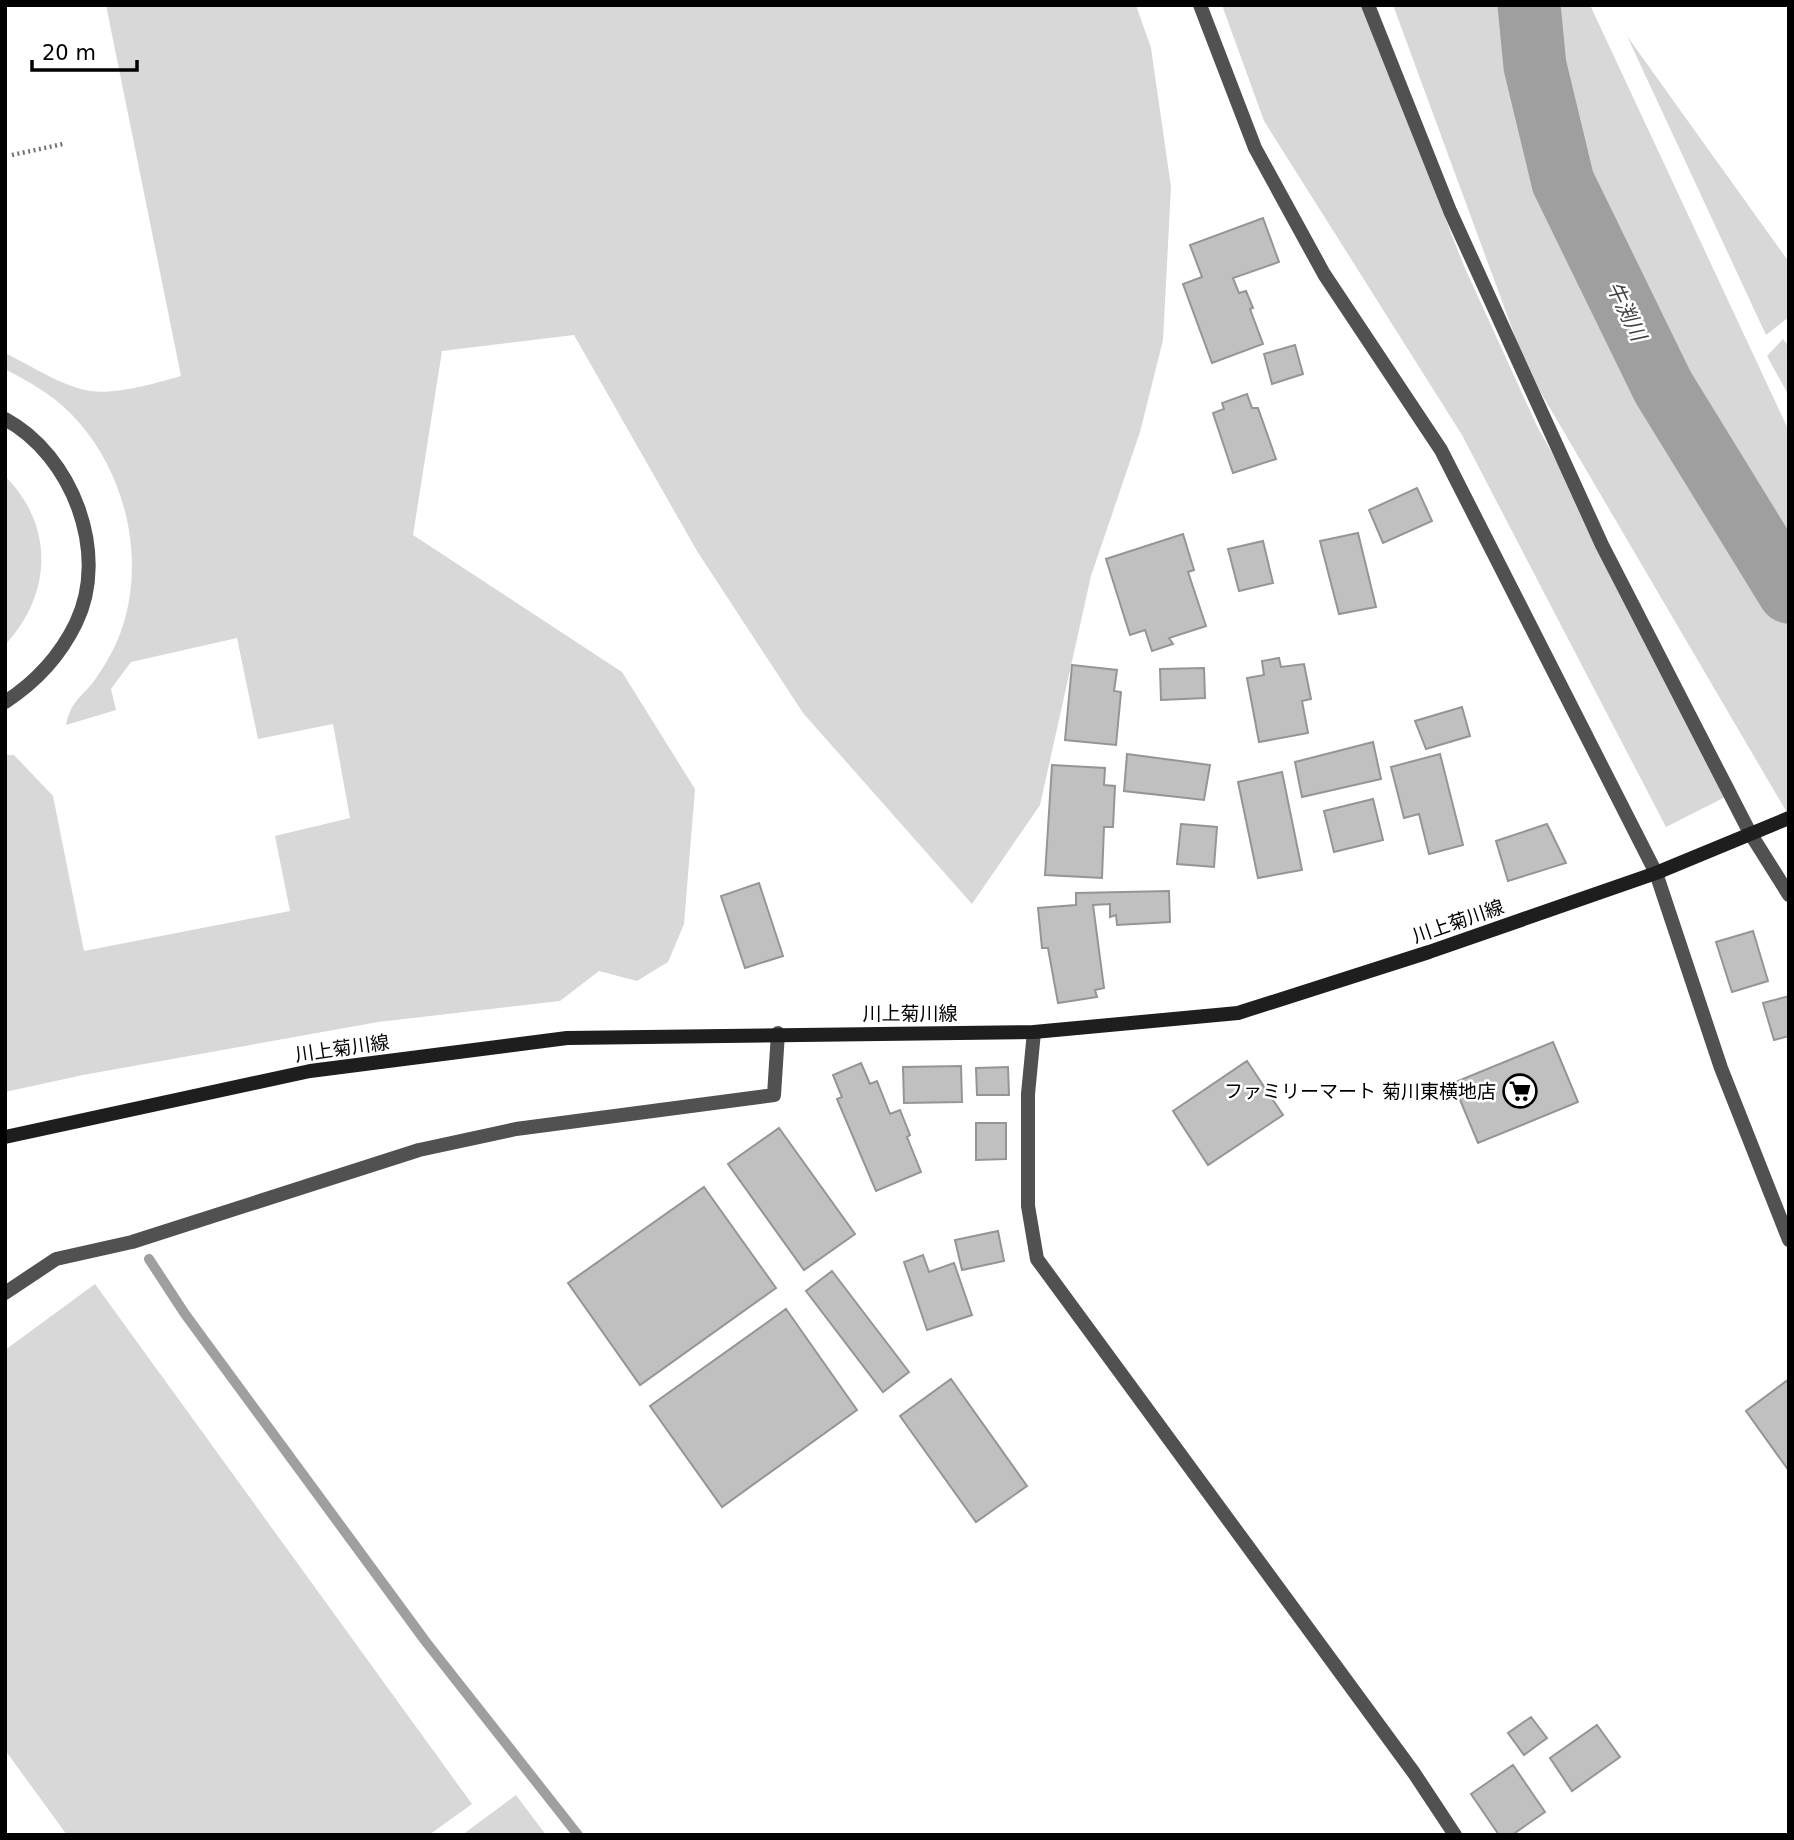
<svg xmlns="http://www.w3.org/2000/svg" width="1794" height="1840" viewBox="0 0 1794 1840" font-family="'DejaVu Sans','Noto Sans JP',sans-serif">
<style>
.green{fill:#d8d8d8}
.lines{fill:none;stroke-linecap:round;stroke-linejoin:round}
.stream{stroke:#9f9f9f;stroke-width:10}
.river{stroke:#9f9f9f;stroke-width:63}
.building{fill:#c0c0c0;stroke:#959595;stroke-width:2}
.path{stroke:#737373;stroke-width:4.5;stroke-dasharray:2 3.5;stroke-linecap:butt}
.service{stroke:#515151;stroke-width:14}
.minor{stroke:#515151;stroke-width:14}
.tertiary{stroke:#515151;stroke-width:14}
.secondary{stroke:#1e1e1e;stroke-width:14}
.labels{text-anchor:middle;stroke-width:5;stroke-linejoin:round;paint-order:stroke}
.street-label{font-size:19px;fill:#000;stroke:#fff}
.poi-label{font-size:19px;fill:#000;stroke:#fff;text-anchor:end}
.water-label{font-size:21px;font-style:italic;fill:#404040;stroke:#fff}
</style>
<rect width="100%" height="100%" fill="#fff"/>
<path class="green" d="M106,5H1136L1151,48L1171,187L1163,340L1140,432L1091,576L1040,805L972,904L803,713L697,551L574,335L442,351L413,535L622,672L695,789L684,924L668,962L637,981L599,971L560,1001L378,1022L83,1075L5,1092V755H14L53,796L84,951L290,911L275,836L350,818L333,724L258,739L237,638L131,662L111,689L116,710L66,725C71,701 80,699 94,681C104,667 114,650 120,634C148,559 125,466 68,411C50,393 27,381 5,369V353C32,366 61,386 90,391C116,395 156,383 181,376Z
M1222,5H1361L1464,266L1537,426L1737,791L1666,827L1462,435L1264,121Z
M1393,5H1590L1789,431V816L1527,369Z
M1627,36L1789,262V317L1766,335Z
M1783,339L1789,347V396L1767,356Z
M5,476C55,526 52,595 5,645Z
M95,1284L472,1804L429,1835H67L5,1750V1350Z
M516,1795L546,1835H462Z"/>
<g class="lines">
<path class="stream" d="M149,1259L185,1314L426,1642L578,1835"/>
<path class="river" d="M1529,5L1535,66L1563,182L1663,387L1789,592"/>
</g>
<path class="building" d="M1263,218L1279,262L1233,278L1239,293L1246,291L1253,308L1250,309L1263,344L1212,363L1183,284L1202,277L1190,245Z
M1295,345L1303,374L1272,384L1264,354Z
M1247,394L1252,408H1258L1276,459L1233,473L1213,413L1224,409L1222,403Z
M1417,488L1432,521L1383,543L1369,510Z
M1358,533L1376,607L1339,614L1320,541Z
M1183,534L1194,570L1188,572L1206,626L1169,638L1173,644L1152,651L1145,630L1130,635L1106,559Z
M1263,541L1273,583L1239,591L1228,549Z
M1279,658L1281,667L1304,664L1311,699L1302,701L1308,733L1259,742L1247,678L1264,675L1262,661Z
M1072,665L1117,670L1114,691L1121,692L1116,745L1065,740Z
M1204,668L1205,698L1161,700L1160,669Z
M1462,707L1470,736L1426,749L1415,721Z
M1373,742L1381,779L1302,797L1295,762Z
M1127,754L1210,765L1204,800L1124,791Z
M1440,754L1463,845L1429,854L1419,814L1404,818L1391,767Z
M1052,765L1105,768L1104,785L1115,786L1113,827H1104L1102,878L1045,875Z
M1282,772L1302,870L1258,878L1238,782Z
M1373,799L1383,840L1334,852L1324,811Z
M1181,824L1217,827L1214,867L1177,864Z
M1547,824L1566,863L1508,881L1496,841Z
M759,883L783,956L745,968L721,896Z
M1169,891L1170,922L1117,925L1116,915L1110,917V904L1093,905L1104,988L1095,990L1097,997L1058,1003L1048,948H1042L1038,908L1076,905V893Z
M1753,931L1768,981L1732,992L1716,942Z
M1789,996V1036L1774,1040L1763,1003Z
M1553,1042L1578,1102L1478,1143L1453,1083Z
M1247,1061L1283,1115L1208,1165L1173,1111Z
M861,1063L870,1084L877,1081L890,1114L900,1110L910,1135L907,1137L921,1172L876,1191L837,1099L842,1097L833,1075Z
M961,1066L962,1102L904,1103L903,1067Z
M1008,1067L1009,1095H977L976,1068Z
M976,1123H1006V1159L976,1160Z
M779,1128L855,1234L804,1270L728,1164Z
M704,1187L776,1288L640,1385L568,1283Z
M998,1231L1004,1261L962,1270L955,1240Z
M923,1255L929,1272L954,1263L972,1315L927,1330L904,1262Z
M832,1271L909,1372L883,1392L806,1291Z
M786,1309L857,1410L722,1507L650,1406Z
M951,1379L1027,1486L976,1522L900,1416Z
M1789,1379V1471L1746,1411Z
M1531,1717L1547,1738L1524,1755L1508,1733Z
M1597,1725L1620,1757L1572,1791L1550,1758Z
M1513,1765L1545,1812L1512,1835H1499L1471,1794Z"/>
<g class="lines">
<path class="path" d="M12,155L63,144"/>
<path class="service" d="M1368,5L1450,211L1602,545L1750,833L1789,895
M5,419C72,455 110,553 76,623C60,656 36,682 5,702"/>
<path class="minor" d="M1200,5L1255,148L1324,274L1441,450L1656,873
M1034,1032L1028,1094V1206L1037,1259L1414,1773L1455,1835
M5,1293L56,1259L132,1242L419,1150L516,1129L774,1095L778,1033"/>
<path class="tertiary" d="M1656,873L1721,1068L1789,1240"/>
<path class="secondary" d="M5,1137L310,1071L567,1038L1034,1032L1238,1013L1429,952L1656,873L1789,818"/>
</g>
<defs>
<symbol id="supermarket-ring" viewBox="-11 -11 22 22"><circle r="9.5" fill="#fff" stroke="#000" stroke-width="1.5"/><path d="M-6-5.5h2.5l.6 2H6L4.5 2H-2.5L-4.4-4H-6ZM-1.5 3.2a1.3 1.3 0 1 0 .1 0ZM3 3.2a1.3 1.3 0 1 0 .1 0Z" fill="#000"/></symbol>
</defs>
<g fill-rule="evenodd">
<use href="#supermarket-ring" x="1501" y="1072" width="38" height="38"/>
</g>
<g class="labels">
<g class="street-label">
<text transform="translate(1458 921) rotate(-19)" y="7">川上菊川線</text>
<text x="910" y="1020">川上菊川線</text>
<text transform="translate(342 1048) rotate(-8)" y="7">川上菊川線</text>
</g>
<g class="poi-label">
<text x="1496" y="1098">ファミリーマート 菊川東横地店</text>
</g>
<g class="water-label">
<text transform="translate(1626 311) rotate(64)" y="7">牛渕川</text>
</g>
</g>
<rect width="1794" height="1840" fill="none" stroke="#000000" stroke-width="14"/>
<path d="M32 60v10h105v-10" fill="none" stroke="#000000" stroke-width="3.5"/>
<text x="42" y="60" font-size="21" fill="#000000" stroke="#ffffff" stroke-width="5" paint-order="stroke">20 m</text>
</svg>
